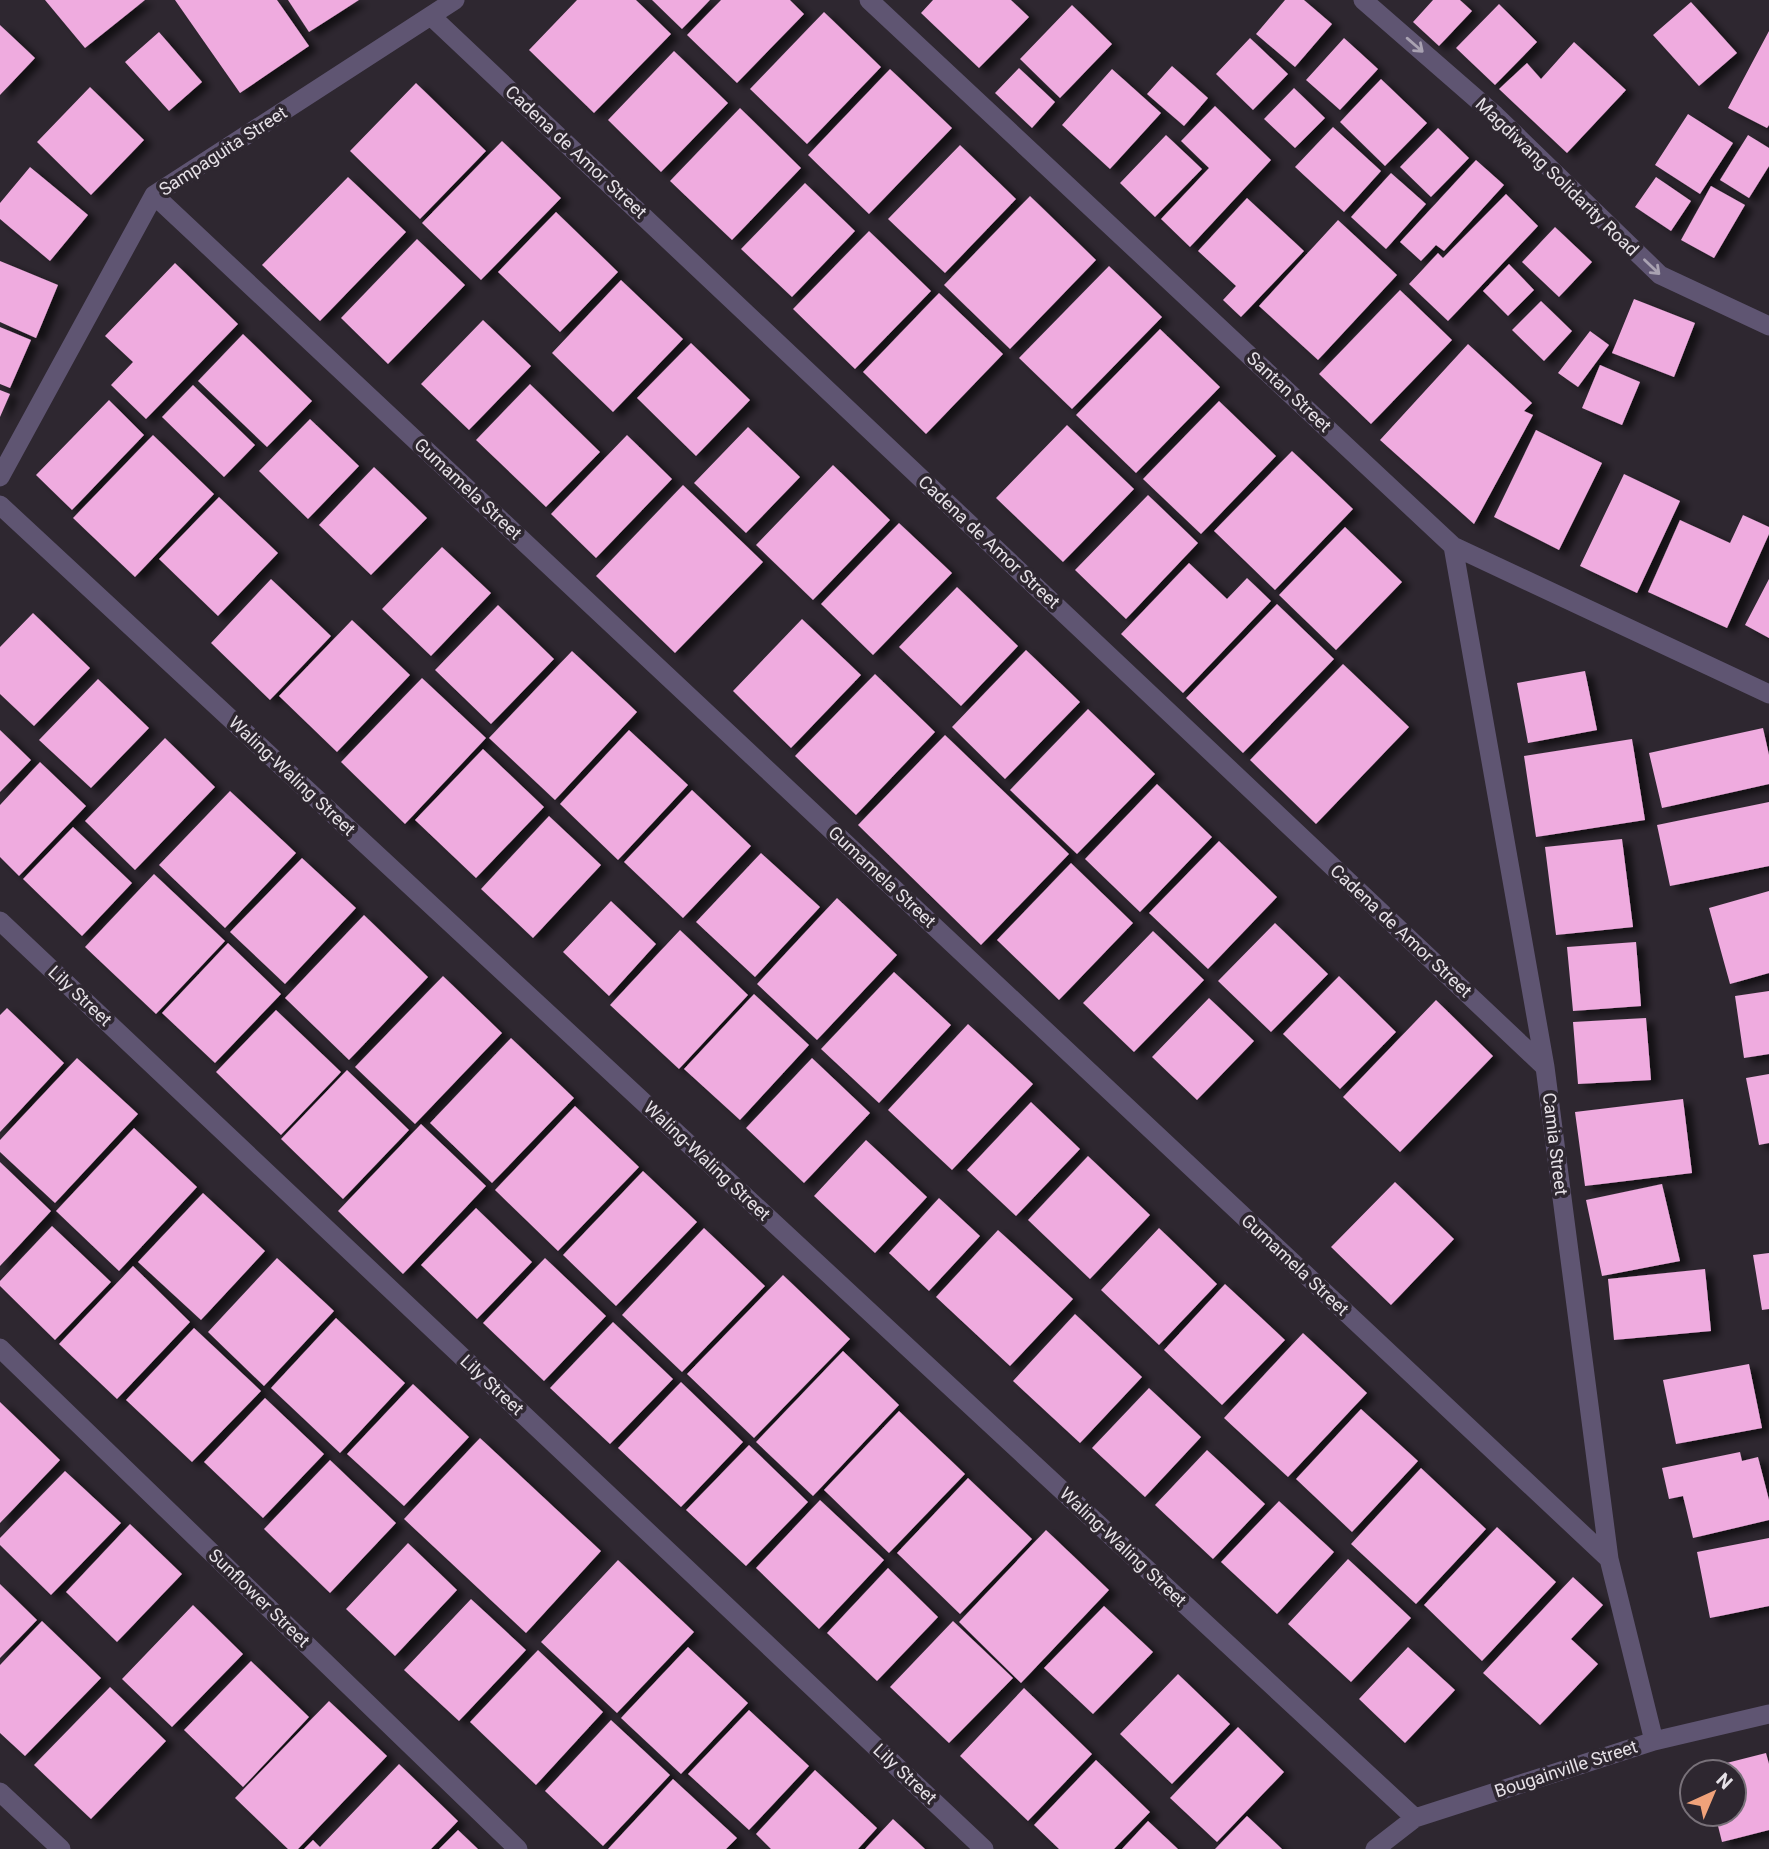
<svg xmlns="http://www.w3.org/2000/svg" width="1769" height="1849" viewBox="0 0 1769 1849" font-family="Roboto,sans-serif">
<style>
.building{fill:#efabdf;filter:url(#shadow)}
.lines{fill:none;stroke-linecap:round;stroke-linejoin:round}
.minor{stroke:#5f5572;stroke-width:19}
.tertiary{stroke:#5f5572;stroke-width:19}
.oneway{stroke:#a9a2b2}
.labels{text-anchor:middle;stroke-width:7;stroke-linejoin:round;paint-order:stroke}
.street-label{font-size:18px;fill:#e6e1e7;stroke:#2e2730}
</style>
<defs>
<filter id="shadow"><feDropShadow dx="8" dy="4.5" stdDeviation="3.5" flood-color="#0009"/></filter>
</defs>
<rect width="100%" height="100%" fill="#2e2730"/>
<path class="building" d="M45,0H145L85,48Z
M175,0H277L309,46L240,93Z
M288,0H359L309,32Z
M577,0H636L671,34L594,113L529,50Z
M652,0H710L682,29Z
M721,0H790L804,14L737,83L687,35Z
M933,0H1011L1029,17L979,68L921,13Z
M1285,0H1304L1332,24L1295,67L1256,34Z
M1433,0H1460L1472,11L1439,46L1413,22Z
M1691,2L1737,53L1699,86L1653,35Z
M1499,4L1537,42L1495,85L1456,48Z
M1072,5L1112,44L1060,98L1020,59Z
M824,12L881,67L807,144L750,89Z
M0,25L35,58L0,95Z
M1769,31V125L1767,128L1728,108Z
M159,32L202,82L169,111L125,62Z
M1250,38L1288,74L1253,110L1216,74Z
M1344,38L1378,69L1340,110L1306,80Z
M1574,42L1626,90L1567,153L1499,89L1527,63L1541,79Z
M674,51L728,103L661,172L608,120Z
M1172,66L1208,98L1184,126L1147,94Z
M1019,68L1055,102L1032,128L995,93Z
M890,69L952,128L869,214L808,155Z
M1112,69L1161,113L1110,169L1062,125Z
M1381,79L1427,123L1385,166L1340,122Z
M416,83L486,151L420,219L350,151Z
M90,87L144,140L91,195L37,142Z
M1294,88L1325,118L1295,148L1264,119Z
M1215,106L1271,160L1190,247L1161,219L1209,168L1181,141Z
M740,108L801,168L732,240L670,181Z
M1688,114L1733,143L1700,194L1655,165Z
M1333,127L1381,171L1344,212L1295,167Z
M1438,128L1469,158L1431,197L1400,167Z
M1166,135L1202,169L1155,217L1120,183Z
M1748,135L1769,148V166L1749,198L1720,180Z
M502,141L561,198L481,280L422,223Z
M960,145L1016,199L945,273L888,219Z
M1476,160L1504,185L1444,251L1436,245L1421,261L1400,242Z
M30,167L88,215L50,261L0,219V203Z
M1391,173L1426,204L1386,249L1351,217Z
M348,177L406,232L320,321L262,265Z
M1656,177L1691,201L1671,231L1635,207Z
M805,183L855,231L792,297L741,249Z
M1711,186L1745,205L1714,258L1681,240Z
M1506,194L1538,226L1448,321L1409,284L1438,253L1443,258Z
M1030,196L1096,260L1010,349L944,285Z
M1247,198L1304,251L1241,317L1223,300L1236,286L1198,251Z
M556,212L618,272L560,332L498,272Z
M1338,220L1397,275L1318,360L1259,306Z
M1555,227L1592,262L1559,297L1522,262Z
M869,231L931,291L855,369L793,309Z
M417,239L465,285L388,364L341,318Z
M0,261L58,285L36,338L0,322Z
M175,263L238,324L146,419L111,385L133,362L105,336Z
M1509,264L1534,290L1508,316L1483,291Z
M1109,266L1162,317L1072,409L1019,358Z
M621,280L683,339L613,412L552,353Z
M1400,290L1452,340L1371,424L1319,374Z
M939,293L1003,354L926,434L863,372Z
M1634,299L1695,323L1674,377L1612,353Z
M1541,301L1572,331L1544,361L1512,330Z
M483,320L531,366L469,430L421,384Z
M0,327L31,340L10,388L0,384Z
M1160,329L1220,387L1136,473L1076,415Z
M1590,331L1609,345L1578,387L1558,373Z
M243,334L312,401L267,447L198,381Z
M691,343L750,400L696,456L637,398Z
M1468,344L1532,403L1524,411L1533,415L1474,524L1380,440Z
M1600,365L1640,382L1622,425L1582,408Z
M530,384L600,452L546,507L476,440Z
M193,385L255,445L224,477L162,417Z
M0,390L10,394L0,417Z
M109,400L144,435L72,510L36,475Z
M1219,401L1276,456L1201,534L1143,479Z
M310,419L359,466L308,519L259,471Z
M1067,425L1134,489L1063,562L996,498Z
M748,427L800,477L746,533L694,483Z
M1536,430L1602,463L1559,550L1494,517Z
M153,435L214,494L135,577L73,518Z
M627,435L672,479L596,558L551,514Z
M1292,451L1353,509L1275,590L1214,531Z
M833,465L890,520L813,600L756,545Z
M374,467L427,518L371,575L319,525Z
M1624,474L1680,501L1637,593L1580,566Z
M683,485L763,562L675,653L596,576Z
M1148,495L1198,543L1126,619L1075,570Z
M219,497L278,553L218,616L159,559Z
M1743,515L1769,527V534L1727,628L1648,592L1680,520L1730,543Z
M899,523L952,573L873,655L821,604Z
M1345,527L1402,582L1336,650L1279,595Z
M442,547L491,593L431,656L382,609Z
M1189,563L1227,599L1247,578L1271,601L1183,693L1121,634Z
M271,579L331,636L270,700L211,643Z
M1769,579V638L1745,625Z
M957,587L1018,646L961,706L899,647Z
M1277,604L1334,659L1243,753L1186,698Z
M498,605L554,659L491,724L435,670Z
M33,613L90,668L34,726L0,694V647Z
M802,619L861,675L791,748L733,691Z
M352,620L410,675L337,752L279,696Z
M1026,650L1080,702L1005,779L952,727Z
M572,651L637,712L555,800L489,738Z
M1343,664L1409,727L1316,824L1250,760Z
M1585,671L1597,730L1528,743L1517,683Z
M875,674L935,732L856,815L795,756Z
M422,678L486,738L405,824L341,762Z
M98,679L149,728L91,788L39,740Z
M1088,709L1155,774L1077,854L1010,790Z
M1763,728L1769,755V784L1662,808L1649,753Z
M0,730L31,760L0,792Z
M629,730L688,785L618,860L560,804Z
M945,735L1069,854L981,945L858,825Z
M165,738L215,787L135,870L85,821Z
M1632,739L1645,820L1536,837L1524,756Z
M483,749L544,807L476,878L415,820Z
M40,762L86,806L19,876L0,857V805Z
M1157,784L1212,837L1140,912L1085,859Z
M692,790L751,846L683,918L624,862Z
M230,791L296,853L225,928L159,865Z
M1769,802V866L1670,886L1657,825Z
M549,816L601,865L533,938L481,889Z
M73,827L132,883L82,936L23,879Z
M1622,839L1633,927L1556,935L1545,847Z
M1219,841L1277,897L1208,969L1149,913Z
M761,853L820,907L755,977L696,922Z
M302,858L356,908L285,984L230,932Z
M1071,863L1133,923L1059,1000L997,940Z
M154,874L225,941L156,1014L85,947Z
M1769,891V973L1730,984L1709,908Z
M837,898L897,955L817,1040L757,984Z
M611,901L656,944L609,996L563,952Z
M364,915L428,977L349,1060L285,998Z
M1275,923L1328,974L1271,1032L1218,981Z
M680,930L748,995L679,1069L610,1005Z
M1153,931L1204,980L1134,1052L1083,1003Z
M1636,942L1641,1006L1573,1011L1567,947Z
M228,943L281,994L215,1063L162,1013Z
M894,972L951,1025L879,1103L821,1049Z
M443,976L502,1033L415,1124L355,1067Z
M1339,976L1396,1032L1340,1089L1283,1034Z
M1769,991V1054L1744,1058L1735,996Z
M754,994L809,1045L740,1120L684,1069Z
M1209,998L1254,1041L1197,1100L1152,1057Z
M1436,1000L1493,1056L1400,1152L1343,1097Z
M7,1008L64,1063L0,1132V1015Z
M276,1010L341,1072L281,1135L216,1072Z
M1646,1018L1651,1080L1578,1084L1573,1022Z
M968,1024L1033,1084L952,1170L888,1110Z
M511,1038L574,1098L492,1183L430,1123Z
M77,1058L138,1114L55,1203L0,1152V1140Z
M812,1058L870,1113L804,1183L746,1128Z
M347,1070L409,1130L343,1199L281,1139Z
M1769,1074V1143L1759,1145L1746,1078Z
M1683,1099L1692,1173L1585,1186L1575,1112Z
M1031,1102L1080,1149L1016,1216L967,1170Z
M575,1106L639,1167L558,1251L495,1190Z
M421,1124L486,1186L403,1274L338,1211Z
M134,1128L197,1187L119,1271L56,1211Z
M866,1140L927,1197L875,1253L814,1196Z
M1088,1156L1150,1215L1090,1279L1028,1220Z
M0,1162L51,1211L0,1266Z
M643,1171L697,1222L616,1306L563,1255Z
M1395,1182L1454,1239L1391,1305L1331,1247Z
M1662,1184L1680,1261L1602,1276L1586,1200Z
M203,1193L265,1251L201,1320L138,1262Z
M939,1198L980,1236L929,1291L889,1253Z
M476,1208L532,1262L477,1319L421,1265Z
M52,1226L111,1282L55,1340L0,1286V1281Z
M704,1228L765,1286L682,1372L622,1315Z
M1159,1228L1217,1284L1159,1345L1101,1290Z
M998,1230L1073,1299L1010,1366L936,1297Z
M1769,1253V1309L1762,1310L1753,1255Z
M277,1258L334,1311L264,1386L208,1332Z
M545,1258L606,1316L544,1381L483,1323Z
M133,1266L190,1322L117,1399L59,1344Z
M1705,1269L1711,1331L1614,1340L1608,1279Z
M783,1275L850,1339L754,1438L687,1374Z
M1225,1284L1285,1340L1222,1405L1164,1350Z
M1075,1314L1142,1377L1080,1443L1013,1381Z
M336,1318L405,1383L340,1453L271,1388Z
M613,1322L673,1379L610,1444L550,1388Z
M194,1328L261,1391L192,1462L126,1400Z
M1303,1333L1367,1393L1288,1477L1224,1418Z
M843,1351L899,1405L813,1496L756,1442Z
M1749,1364L1762,1428L1676,1444L1663,1380Z
M681,1382L743,1442L681,1507L618,1448Z
M413,1384L469,1437L404,1506L347,1454Z
M1149,1388L1201,1437L1145,1497L1092,1448Z
M265,1398L324,1454L263,1518L204,1462Z
M0,1402L60,1460L0,1523Z
M1361,1409L1418,1461L1352,1532L1296,1479Z
M899,1411L965,1474L889,1553L824,1490Z
M480,1438L601,1551L526,1633L404,1519Z
M749,1445L808,1502L746,1566L686,1510Z
M1207,1450L1265,1504L1213,1559L1155,1505Z
M1740,1452L1742,1461L1758,1457L1769,1500V1520L1693,1538L1683,1496L1669,1499L1662,1468Z
M330,1460L396,1523L330,1593L264,1529Z
M1421,1468L1486,1529L1416,1604L1351,1544Z
M65,1471L121,1523L51,1595L0,1545V1538Z
M968,1478L1032,1539L960,1614L897,1553Z
M820,1500L884,1560L819,1629L756,1568Z
M1279,1501L1334,1552L1277,1614L1221,1562Z
M130,1524L182,1574L117,1642L66,1592Z
M1497,1527L1556,1582L1482,1661L1424,1605Z
M1046,1530L1109,1590L1021,1683L959,1622Z
M1769,1538V1606L1710,1618L1697,1552Z
M408,1543L457,1590L395,1656L346,1609Z
M1348,1559L1411,1618L1351,1682L1288,1624Z
M618,1560L694,1632L617,1713L541,1642Z
M888,1568L938,1617L877,1681L827,1633Z
M1573,1577L1603,1605L1571,1639L1598,1664L1540,1725L1483,1673Z
M0,1584L37,1620L0,1658Z
M471,1599L526,1650L459,1721L404,1670Z
M193,1605L243,1654L172,1727L122,1679Z
M1104,1606L1153,1652L1093,1714L1044,1668Z
M42,1621L101,1678L25,1756L0,1733V1665Z
M953,1621L1013,1678L949,1743L890,1687Z
M688,1647L748,1703L681,1774L621,1718Z
M1408,1647L1455,1690L1405,1743L1359,1699Z
M538,1650L603,1712L536,1785L470,1722Z
M251,1661L309,1717L243,1787L184,1730Z
M1178,1674L1230,1724L1172,1784L1120,1734Z
M110,1687L166,1741L91,1819L34,1765Z
M1024,1688L1092,1754L1028,1821L960,1756Z
M329,1701L387,1756L298,1849H288L235,1798Z
M749,1710L809,1766L749,1830L688,1774Z
M611,1720L670,1775L603,1846L545,1791Z
M1238,1727L1284,1772L1217,1842L1170,1798Z
M1766,1753L1769,1764V1830L1722,1842L1715,1814H1734V1772H1704L1703,1769Z
M1096,1760L1150,1812L1114,1849H1059L1034,1825Z
M399,1764L458,1821L431,1849H304L313,1840L320,1847Z
M815,1770L877,1828L858,1849H771L756,1834Z
M673,1779L737,1838L726,1849H608Z
M1247,1816L1282,1849H1215Z
M893,1819L925,1849H865Z
M1148,1821L1178,1849H1122Z
M458,1830L478,1849H439Z"/>
<g class="lines">
<path class="minor" d="M869,0L1453,546L1769,694
M432,17L1545,1067
M154,195L1609,1559
M0,477L154,195L455,0
M0,505L1415,1818
M1453,546L1545,1067L1609,1559L1654,1741
M0,921L984,1849
M0,1348L518,1849
M0,1792L61,1849
M1375,1849L1415,1818L1654,1741L1769,1714"/>
<path class="tertiary" d="M1363,0L1495,115L1660,275L1769,326"/>
</g>
<defs><path id="oneway-shaft" d="M-6 0H5M1.5-3L5.5 0L1.5 3" fill="none" stroke-width="1.6" stroke-linecap="round" stroke-linejoin="round" transform="scale(1.75)"/></defs>
<g class="oneway">
<use href="#oneway-shaft" transform="translate(1415 45) rotate(41)"/>
<use href="#oneway-shaft" transform="translate(1652 267) rotate(44)"/>
</g>
<g class="labels">
<g class="street-label">
<text transform="translate(223 151) rotate(-33)" y="6">Sampaguita Street</text>
<text transform="translate(576 152) rotate(43)" y="6">Cadena de Amor Street</text>
<text transform="translate(1557 177) rotate(44)" y="6">Magdiwang Solidarity Road</text>
<text transform="translate(1289 392) rotate(43)" y="6">Santan Street</text>
<text transform="translate(468 489) rotate(43)" y="6">Gumamela Street</text>
<text transform="translate(989 542) rotate(43)" y="6">Cadena de Amor Street</text>
<text transform="translate(292 776) rotate(43)" y="6">Waling-Waling Street</text>
<text transform="translate(882 877) rotate(43)" y="6">Gumamela Street</text>
<text transform="translate(1401 931) rotate(43)" y="6">Cadena de Amor Street</text>
<text transform="translate(80 996) rotate(43)" y="6">Lily Street</text>
<text transform="translate(1555 1144) rotate(83)" y="6">Camia Street</text>
<text transform="translate(707 1161) rotate(43)" y="6">Waling-Waling Street</text>
<text transform="translate(1295 1265) rotate(43)" y="6">Gumamela Street</text>
<text transform="translate(492 1385) rotate(43)" y="6">Lily Street</text>
<text transform="translate(1123 1547) rotate(43)" y="6">Waling-Waling Street</text>
<text transform="translate(259 1598) rotate(44)" y="6">Sunflower Street</text>
<text transform="translate(1566 1769) rotate(-18)" y="6">Bougainville Street</text>
<text transform="translate(905 1774) rotate(43)" y="6">Lily Street</text>
</g>
</g>
<g transform="translate(1713 1793) rotate(44)"><circle r="33" fill="#2e2730" stroke="#787179" stroke-width="2"/>
<path d="M0-5L12 26L0 18L-12 26Z" fill="#f0a27a"/>
<text y="-10" font-size="19" font-weight="bold" text-anchor="middle" fill="#e6e1e7">N</text>
</g>
</svg>
